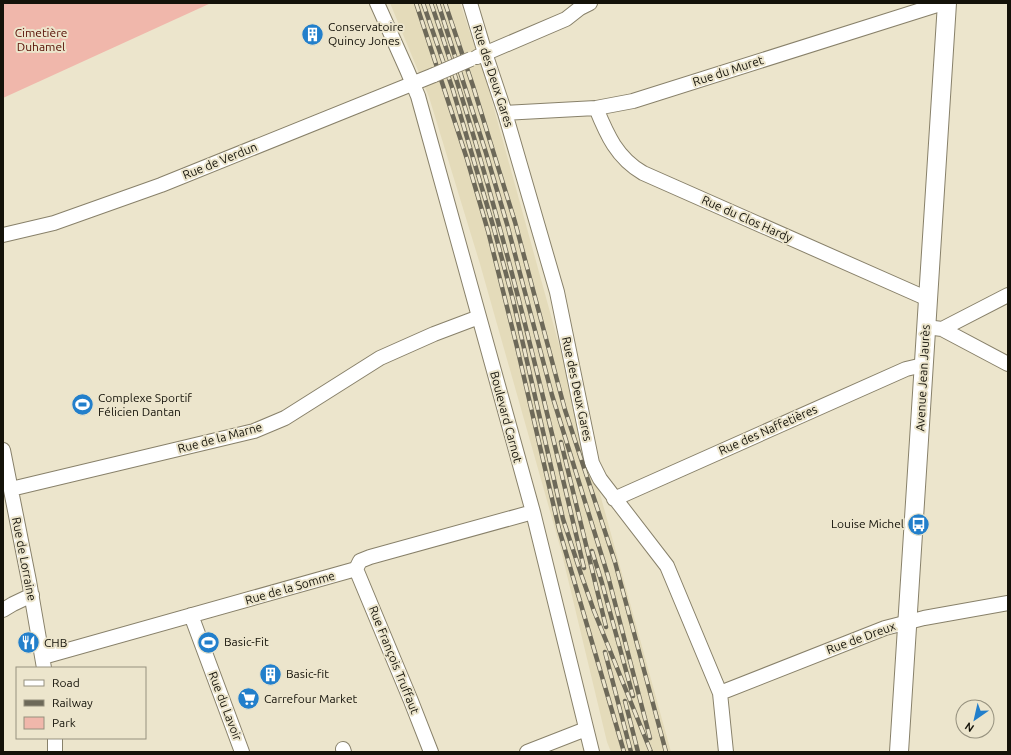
<svg xmlns="http://www.w3.org/2000/svg" width="1011" height="755" viewBox="0 0 1011 755" font-family="Ubuntu,sans-serif">
<style>
.built{fill:#e4dbba}
.green{fill:#f0b7ab}
.lines{fill:none;stroke-linecap:round;stroke-linejoin:round}
.minor-casing{stroke:#88816a;stroke-width:16}
.major-casing{stroke:#88816a;stroke-width:20}
.minor{stroke:#fff;stroke-width:14}
.major{stroke:#fff;stroke-width:18}
.rail-casing{stroke:#6d6959;stroke-width:4.5}
.rail{stroke:#ece5cc;stroke-width:3;stroke-dasharray:9;stroke-linecap:butt}
.minor-bridge-casing{stroke:#88816a;stroke-width:16;stroke-linecap:butt}
.minor-bridge{stroke:#fff;stroke-width:14}
.labels{text-anchor:middle;stroke-width:4;stroke-linejoin:round;paint-order:stroke}
.poi-label{font-size:12px;fill:#141209;stroke:#ece5cc;text-anchor:start}
.park-label{font-size:12px;fill:#540c01;stroke:#ece5cc}
.street-label{font-size:12px;fill:#141209;stroke:#ece5cc}
</style>
<rect width="100%" height="100%" fill="#ece5cc"/>
<path class="built" d="M390,3H460L487,83L671,752H611L607,742L561,550L480,264L429,97Z"/>
<path class="green" d="M3,3H211L3,98Z"/>
<g class="lines">
<defs>
<path id="minor" d="M377,3L407,70L418,96L533,512L592,752
M470,3L485,53L505,113L557,292L592,463L600,479L667,566L720,693L726,752
M477,57L566,19L580,8L590,3
M596,108C607,135 617,158 643,173L928,299
M505,113L596,108L633,101L940,4H947
M3,235L54,223L161,185L434,75
M926,327L942,329L1008,295
M942,329L1008,364
M3,450L29,581L44,668
M11,489L254,431L285,418L380,358L434,334L479,317
M614,499L906,369L923,365
M356,569L411,701L431,752
M3,610L13,604L32,595
M191,615L242,752
M43,657L356,569L360,561L370,557L533,512
M720,693L885,628L924,618L1008,603
M55,738V752
M343,749L344,752
M527,752L586,729"/>
<path id="major" d="M899,752L947,3"/>
</defs>
<use href="#minor" class="minor-casing"/>
<use href="#major" class="major-casing"/>
<use href="#minor" class="minor"/>
<use href="#major" class="major"/>
<defs>
<path id="rail" d="M416,3L467,159L488,231L517,347L559,529L624,752
M423,3L453,90L494,229L513,300L563,519L581,574L594,611L651,752
M431,3C495,188 539,378 584,568
M438,3L486,153L507,224L552,395L608,576L650,738
M445,3L473,86L515,222L565,410L615,562L666,752
M561,442L606,627
M592,551L602,583L633,696
M605,652L631,752
M625,701L638,752"/>
</defs>
<use href="#rail" class="rail-casing"/>
<use href="#rail" class="rail"/>
<defs>
<path id="minor-bridge" d="M434,75L471,59"/>
</defs>
<use href="#minor-bridge" class="minor-bridge-casing"/>
<use href="#minor-bridge" class="minor-bridge"/>
</g>
<defs>
<symbol id="building-disc" viewBox="-11 -11 22 22"><circle r="9.5" fill="#227fcb" stroke="#ece5cc"/><path d="M-4-6H4V6H1V3H-1V6H-4ZM-2.5-4.3h1.7v1.8h-1.7ZM.8-4.3h1.7v1.8H.8ZM-2.5-1h1.7V.8h-1.7ZM.8-1h1.7V.8H.8Z" fill="#fff"/></symbol>
<symbol id="stadium-disc" viewBox="-11 -11 22 22"><circle r="9.5" fill="#227fcb" stroke="#ece5cc"/><path d="M0-5a6.5 5 0 1 0 0 10a6.5 5 0 1 0 0-10ZM-3.5-1.8h7v3.6h-7Z" fill="#fff"/></symbol>
<symbol id="bus-disc" viewBox="-11 -11 22 22"><circle r="9.5" fill="#227fcb" stroke="#ece5cc"/><path d="M-5-6H5V4H4V6H2V4H-2V6H-4V4H-5ZM-3.5-4V0h7V-4ZM-3.5 1.2v1.5H-2V1.2ZM2 1.2v1.5H3.5V1.2Z" fill="#fff"/></symbol>
<symbol id="restaurant-disc" viewBox="-11 -11 22 22"><circle r="9.5" fill="#227fcb" stroke="#ece5cc"/><path d="M-5-6h1v4h1v-4h1v4h1v-4h1v5L-1.5 .5V6h-2V.5L-5-1ZM5-6V6H3V1.5H1.5Q1.5-4 5-6Z" fill="#fff"/></symbol>
<symbol id="supermarket-disc" viewBox="-11 -11 22 22"><circle r="9.5" fill="#227fcb" stroke="#ece5cc"/><path d="M-6-5.5h2.5l.6 2H6L4.5 2H-2.5L-4.4-4H-6ZM-1.5 3.2a1.3 1.3 0 1 0 .1 0ZM3 3.2a1.3 1.3 0 1 0 .1 0Z" fill="#fff"/></symbol>
</defs>
<g fill-rule="evenodd">
<use href="#building-disc" x="300" y="22" width="25" height="25"/>
<use href="#stadium-disc" x="70" y="392" width="25" height="25"/>
<use href="#bus-disc" x="906" y="512" width="25" height="25"/>
<use href="#stadium-disc" x="196" y="630" width="25" height="25"/>
<use href="#restaurant-disc" x="16" y="630" width="25" height="25"/>
<use href="#building-disc" x="258" y="662" width="25" height="25"/>
<use href="#supermarket-disc" x="236" y="686" width="25" height="25"/>
</g>
<g class="labels">
<g class="poi-label">
<text x="328" y="31">Conservatoire<tspan x="328" dy="14">Quincy Jones</tspan></text>
<text x="98" y="402">Complexe Sportif<tspan x="98" dy="14">Félicien Dantan</tspan></text>
<text x="904" y="528" text-anchor="end">Louise Michel</text>
<text x="224" y="646">Basic-Fit</text>
<text x="44" y="647">CHB</text>
<text x="286" y="678">Basic-fit</text>
<text x="264" y="703">Carrefour Market</text>
</g>
<g class="park-label">
<text x="41" y="37">Cimetière<tspan x="41" dy="14">Duhamel</tspan></text>
</g>
<g class="street-label">
<text transform="translate(728 71) rotate(-18)" y="4">Rue du Muret</text>
<text transform="translate(493 76) rotate(72)" y="4">Rue des Deux Gares</text>
<text transform="translate(220 161) rotate(-22)" y="4">Rue de Verdun</text>
<text transform="translate(747 219) rotate(24)" y="4">Rue du Clos Hardy</text>
<text transform="translate(923 378) rotate(-87)" y="4">Avenue Jean Jaurès</text>
<text transform="translate(577 389) rotate(78)" y="4">Rue des Deux Gares</text>
<text transform="translate(506 417) rotate(75)" y="4">Boulevard Carnot</text>
<text transform="translate(768 430) rotate(-24)" y="4">Rue des Naffetières</text>
<text transform="translate(220 438) rotate(-15)" y="4">Rue de la Marne</text>
<text transform="translate(24 559) rotate(79)" y="4">Rue de Lorraine</text>
<text transform="translate(290 588) rotate(-16)" y="4">Rue de la Somme</text>
<text transform="translate(861 638) rotate(-20)" y="4">Rue de Dreux</text>
<text transform="translate(394 660) rotate(68)" y="4">Rue François Truffaut</text>
<text transform="translate(225 706) rotate(69)" y="4">Rue du Lavoir</text>
</g>
</g>
<rect width="1011" height="755" fill="none" stroke="#141209" stroke-width="8"/>
<rect x="16" y="667" width="130" height="72" fill="#ece5cc" stroke="#96917e"/>
<rect x="24" y="680" width="20" height="6" fill="#ffffff" stroke="#96917e"/>
<text x="52" y="687" font-size="12" fill="#141209">Road</text>
<rect x="24" y="700" width="20" height="6" fill="#6d6959" stroke="#96917e"/>
<text x="52" y="707" font-size="12" fill="#141209">Railway</text>
<rect x="24" y="717" width="20" height="12" fill="#f0b7ab" stroke="#96917e"/>
<text x="52" y="727" font-size="12" fill="#141209">Park</text>
<g transform="translate(975 719) rotate(214)"><circle r="19" fill="#ece5cc" stroke="#96917e"/>
<path d="M0-3L7 15L0 10L-7 15Z" fill="#227fcb"/>
<text y="-6" font-size="11" font-weight="bold" text-anchor="middle" fill="#141209">N</text>
</g>
</svg>
